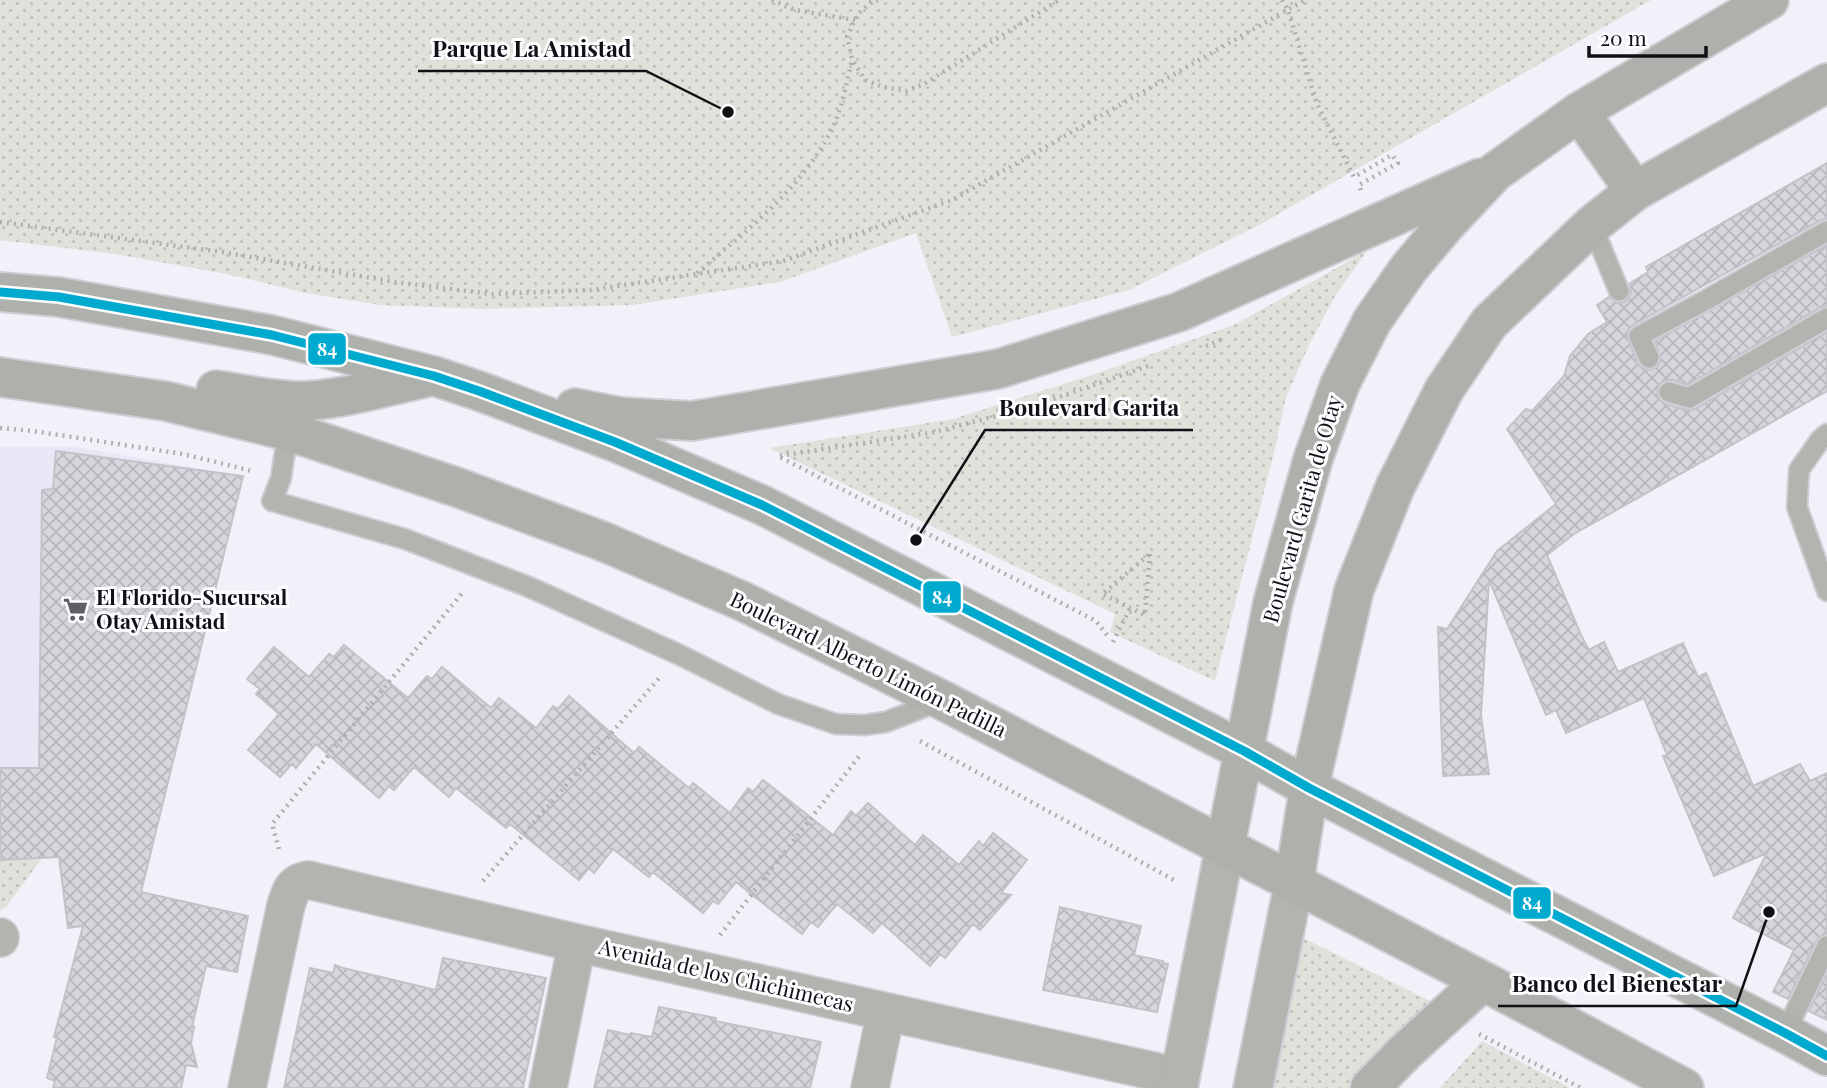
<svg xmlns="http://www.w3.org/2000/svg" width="1827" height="1088" viewBox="0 0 1827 1088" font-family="'Playfair Display',serif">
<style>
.built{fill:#ebe6f6}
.grass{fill:url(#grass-dots)}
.building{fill:url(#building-cross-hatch);stroke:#c3c2c8;stroke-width:2}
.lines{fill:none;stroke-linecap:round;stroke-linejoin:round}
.lane-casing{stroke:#cfcdd3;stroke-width:23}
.street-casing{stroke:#cfcdd3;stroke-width:40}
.secondary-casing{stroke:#cfcdd3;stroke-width:42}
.highway-casing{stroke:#cfcdd3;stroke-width:42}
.path{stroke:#aeafae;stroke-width:4.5;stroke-dasharray:2 5;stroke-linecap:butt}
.lane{stroke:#b1b4af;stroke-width:19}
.street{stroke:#b1b4af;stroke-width:37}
.secondary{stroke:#b1b4af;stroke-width:38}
.highway{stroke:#aeb0ac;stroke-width:38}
.bus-1-casing{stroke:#fdfcff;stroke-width:14}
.bus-1{stroke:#00a9ce;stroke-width:9}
.labels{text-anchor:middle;stroke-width:6;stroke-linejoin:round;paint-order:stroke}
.street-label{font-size:21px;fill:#111015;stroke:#fdfcff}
.poi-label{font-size:21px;font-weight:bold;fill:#111015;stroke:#fdfcff;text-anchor:start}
.leader{fill:none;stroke:#111015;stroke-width:2.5}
.callout-dot{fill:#111015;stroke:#fdfcff;stroke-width:2.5}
.callout-label{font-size:23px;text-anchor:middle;font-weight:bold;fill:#111015;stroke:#fdfcff;stroke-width:6;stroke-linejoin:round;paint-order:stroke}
.line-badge{stroke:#fdfcff;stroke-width:2.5}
.badge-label{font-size:19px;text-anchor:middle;font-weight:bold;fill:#fff}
</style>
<defs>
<pattern id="grass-dots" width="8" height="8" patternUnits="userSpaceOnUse" patternTransform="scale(1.75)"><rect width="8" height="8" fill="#dee2db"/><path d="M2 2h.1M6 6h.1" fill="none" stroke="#bdc1bb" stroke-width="1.8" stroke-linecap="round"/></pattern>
<pattern id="building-cross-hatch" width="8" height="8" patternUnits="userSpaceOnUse" patternTransform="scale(1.75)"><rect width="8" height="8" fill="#d8d6dd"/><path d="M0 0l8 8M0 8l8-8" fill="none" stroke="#b8b7bd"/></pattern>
</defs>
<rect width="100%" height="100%" fill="#f2f0f8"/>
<path class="built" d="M0,447H75L243,476L151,852L0,860Z"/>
<path class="grass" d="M0,0H1651L1261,224L1129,290L952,337L916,233L780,282L632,305L485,309L380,305L306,293L227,274L115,254L0,240Z
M1367,251L1335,296L1309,345L1286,397L1273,457L1215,681L1110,632L1115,614L769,448L953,419L1089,376L1234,325Z
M42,858L6,907L0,910V860Z
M1303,938L1430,1001L1353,1088H1273Z
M1482,1041L1570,1088H1440Z"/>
<path class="building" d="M1827,163V219L1821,220L1633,325L1628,330L1627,336L1638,364L1642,368L1648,370L1653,369L1658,366L1661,359L1655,341L1827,245V306L1821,307L1687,385L1673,380H1666L1661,383L1658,388L1657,394L1660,400L1665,404L1686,410L1695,409L1827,332V391L1574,534L1547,555L1581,635L1589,650L1604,642L1618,672L1683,643L1698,677L1706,673L1753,786L1800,764L1810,781L1827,773V934L1821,936L1816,941L1788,999L1773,992L1794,950L1733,918L1767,853L1714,876L1663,756L1667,755L1644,698L1566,733L1556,710L1546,715L1489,580L1481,715L1489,774L1443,776L1438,627L1447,629L1497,551L1556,504L1507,429L1526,409L1532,411L1564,376L1570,356L1588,334L1607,322L1597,305L1609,297L1617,303L1624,302L1628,299L1631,293L1629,284L1648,272L1646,267Z
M56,451L243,476L141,892L248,916L237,972L206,966L192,1027H194L191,1043L197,1067L186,1065L181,1088H53L55,1081L47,1078L57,1037H54L83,926L68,928L59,857L0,860V768H39L42,490L53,489Z
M344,645L408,698L427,676L432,679L442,667L491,708L499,698L536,728L553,706L558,709L569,696L634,753L639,747L689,788L693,783L730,813L748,788L753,792L763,780L833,835L851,811L856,816L868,803L915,845L923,835L959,865L979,841L983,846L993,833L1027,860L1001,893L1011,895L980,930L973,924L945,958L940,954L930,966L882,923L873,933L837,904L818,927L811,922L802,934L736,882L718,904L713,901L703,913L653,872L649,877L613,849L594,873L589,868L579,880L510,824L506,828L456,788L449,797L414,767L394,790L389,786L379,798L316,744L296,768L292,764L280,777L248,750L279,714L256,694L260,689L247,679L274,647L309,677L329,654L334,657Z
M1060,907L1141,926L1134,955L1163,961V963L1168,964L1157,1012L1043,990Z
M443,958L546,978L523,1088H284L310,968L333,973L335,965L343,968L436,990Z
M1827,974V1020L1809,1011Z
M659,1007L716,1018L715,1021L821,1042L810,1088H594L608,1030L630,1035L631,1033L652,1037Z"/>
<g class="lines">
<defs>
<path id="lane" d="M1592,225L1619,291
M1649,358L1639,336L1706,300L1827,231
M1669,392L1689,398L1827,318
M288,431L281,478L272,501L405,539L529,587L680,655L778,704L836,724L864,725L886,722L942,700
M1827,434L1820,440L1799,470L1797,507L1827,591
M1785,1033L1827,946"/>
<path id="street" d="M0,938V937
M247,1088L286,905C291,891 292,883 308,880L577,943L1180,1077
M548,1088L577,943
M870,1088L886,1012"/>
<path id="secondary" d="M1178,1088L1225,847
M1253,1088L1294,883"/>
<path id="highway" d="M1579,112L1635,191
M0,292L59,297L272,335L434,376L479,391L615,442L762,505L1244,751L1309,788L1785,1033L1827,1056
M0,377L165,401L288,431L459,488L602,541L742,601L942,700L1483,981L1684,1088
M216,390C244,394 273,401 302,401C340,400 388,386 425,378
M575,408L621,417L692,421L998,369L1179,312L1480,178
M1225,847L1273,602L1313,459L1340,384L1372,321L1409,268L1447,223L1495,172L1579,112L1769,0
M1294,883L1309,788L1354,590L1395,487L1444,390L1489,323L1592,225L1635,191L1827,83
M1370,1088L1404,1053L1483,981"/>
</defs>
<use href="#lane" class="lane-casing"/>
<use href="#street" class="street-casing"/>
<use href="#secondary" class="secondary-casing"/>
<use href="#highway" class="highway-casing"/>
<path class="path" d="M772,0L795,10L855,20
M878,0L871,2L857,15L855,20L847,37L852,59L865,80L883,87L906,91L924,84L1059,0
M1282,0L1288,10L1317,104L1354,177L1392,155L1398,163L1359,185L1361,191
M0,222L222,252L395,282L491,294L591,290L783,261L952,200L1305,0
M697,273C746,231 799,191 830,133C842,110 846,85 852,60
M1206,346L1223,339
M0,428L33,431L183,454L252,471
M1150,554L1145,615L1102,594Z
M1107,635L1096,621L778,456L935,432L1033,406L1148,366
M1113,642L1130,608
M920,741L1174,880
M279,849L272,824L463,592
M483,881L661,676
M720,935L861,754
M1479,1034L1581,1088"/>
<use href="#lane" class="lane"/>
<use href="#street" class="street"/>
<use href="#secondary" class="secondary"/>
<use href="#highway" class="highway"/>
<defs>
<path id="bus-1" d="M0,292L59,297L272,335L434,376L479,391L615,442L762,505L1244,751L1309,788L1785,1033L1827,1056"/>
</defs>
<use href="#bus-1" class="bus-1-casing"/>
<use href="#bus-1" class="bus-1"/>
</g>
<defs>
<symbol id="supermarket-bare" viewBox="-9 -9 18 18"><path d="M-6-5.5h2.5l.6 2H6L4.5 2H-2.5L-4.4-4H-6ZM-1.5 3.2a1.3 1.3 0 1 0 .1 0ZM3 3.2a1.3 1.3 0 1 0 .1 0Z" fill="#605e64" stroke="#fdfcff" stroke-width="2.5" paint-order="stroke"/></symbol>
</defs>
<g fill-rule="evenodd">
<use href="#supermarket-bare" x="58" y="592" width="35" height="35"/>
</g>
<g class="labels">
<g class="street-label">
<text transform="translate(1303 509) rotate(-74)" y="7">Boulevard Garita de Otay</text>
<text transform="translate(868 665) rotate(26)" y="7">Boulevard Alberto Limón Padilla</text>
<text transform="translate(726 976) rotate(13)" y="7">Avenida de los Chichimecas</text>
</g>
<g class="poi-label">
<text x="96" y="605">El Florido-Sucursal<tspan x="96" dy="24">Otay Amistad</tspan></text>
</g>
</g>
<path class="leader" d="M728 112L646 71H418M916 540L985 430H1193M1769 912L1736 1006H1498"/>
<g class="callout-dot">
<circle cx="728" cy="112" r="7"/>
<circle cx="916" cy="540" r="7"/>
<circle cx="1769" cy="912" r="7"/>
</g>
<g class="callout-label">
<text x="532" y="57">Parque La Amistad</text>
<text x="1089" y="416">Boulevard Garita</text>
<text x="1617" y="992">Banco del Bienestar</text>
</g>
<g class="line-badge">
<rect x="307" y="332" width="40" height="34" rx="7" fill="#00a9ce"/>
<rect x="922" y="580" width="40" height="34" rx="7" fill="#00a9ce"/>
<rect x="1512" y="886" width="40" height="34" rx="7" fill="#00a9ce"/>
</g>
<g class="badge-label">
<text x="327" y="356">84</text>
<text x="942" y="604">84</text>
<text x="1532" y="910">84</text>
</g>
<path d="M1589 46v10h117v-10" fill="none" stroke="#111015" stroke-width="3.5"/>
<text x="1600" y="46" font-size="21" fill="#111015" stroke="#fdfcff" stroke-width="5" paint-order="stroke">20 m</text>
</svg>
